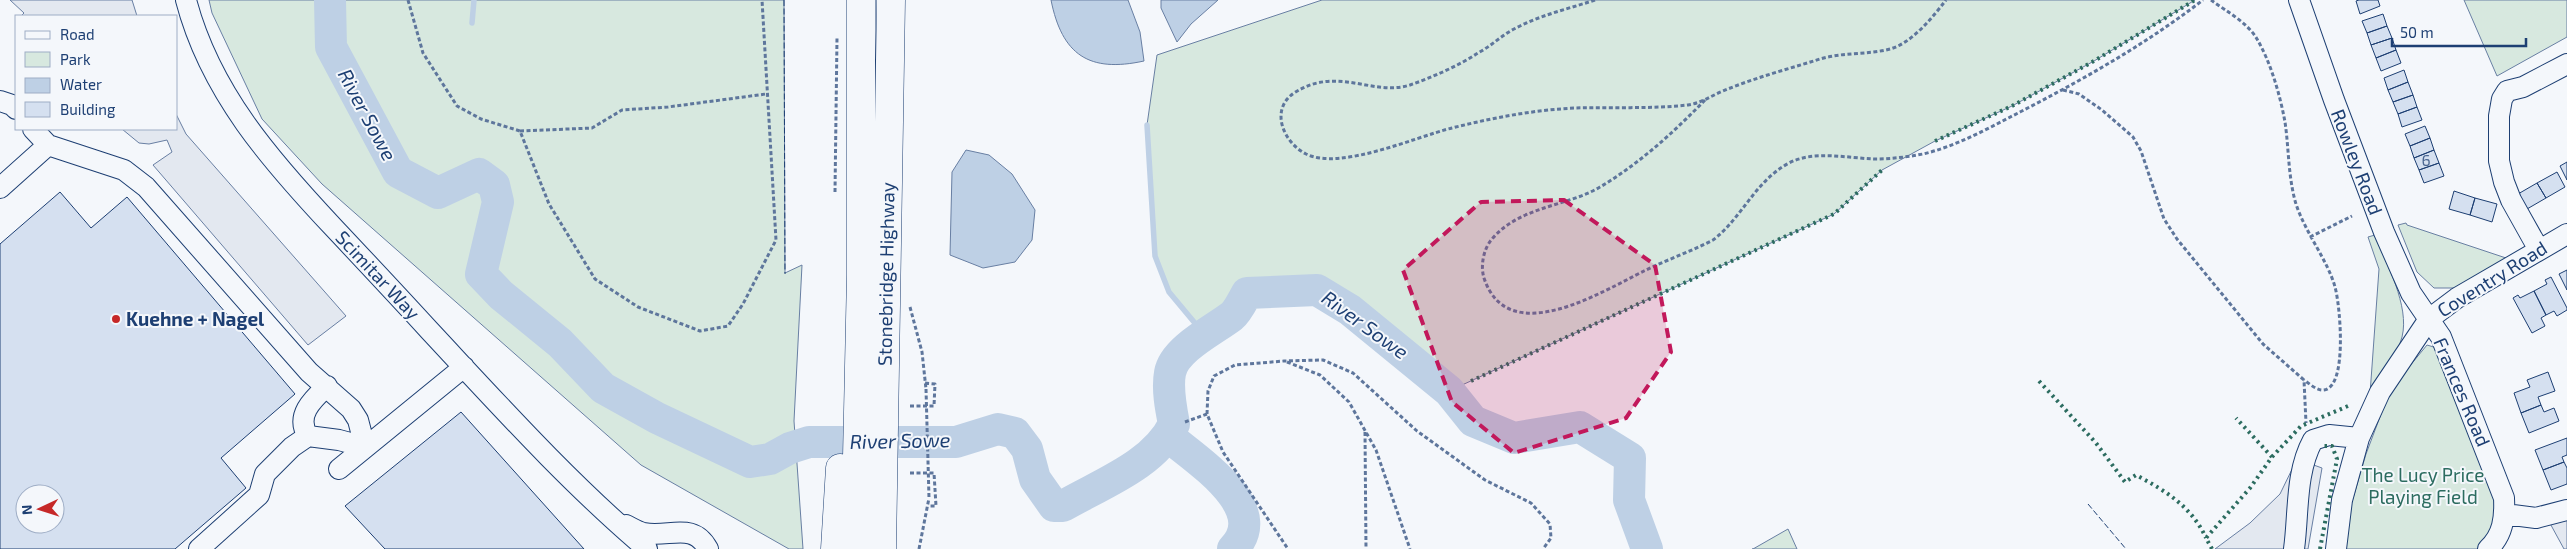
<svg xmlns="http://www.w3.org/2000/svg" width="2567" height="549" viewBox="0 0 2567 549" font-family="'Exo 2',sans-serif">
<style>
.green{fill:#d7e8df;stroke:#687fa3}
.parking{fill:#e3e8f0;stroke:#687fa3}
.water{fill:#bed0e5;stroke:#687fa3}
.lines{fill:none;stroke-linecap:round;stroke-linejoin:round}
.stream{stroke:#bed0e5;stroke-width:5.5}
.river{stroke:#bed0e5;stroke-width:32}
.building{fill:#d5e0f0;stroke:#1d3f73;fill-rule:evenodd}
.minor-casing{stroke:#1d3f73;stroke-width:22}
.highway-casing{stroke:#1d3f73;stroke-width:29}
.path{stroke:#5e769c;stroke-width:3;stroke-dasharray:4 2.5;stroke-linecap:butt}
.minor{stroke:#f4f7fb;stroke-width:20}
.highway{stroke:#f4f7fb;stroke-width:28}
.path-bridge{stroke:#5e769c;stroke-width:3;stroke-dasharray:4 2.5;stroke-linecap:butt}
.hedge{stroke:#2c6c60;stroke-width:4;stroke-dasharray:2.5 4;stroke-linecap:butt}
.fence{stroke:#1d3f73;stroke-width:1;stroke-dasharray:6 2.5;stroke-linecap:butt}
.marked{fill:#c2185b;fill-opacity:0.2;stroke:#c2185b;stroke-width:4;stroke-dasharray:10 6;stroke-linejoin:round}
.poi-dot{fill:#c62828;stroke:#f4f7fb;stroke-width:2}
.labels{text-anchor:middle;stroke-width:4;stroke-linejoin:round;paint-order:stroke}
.number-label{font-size:16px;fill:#4b6792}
.street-label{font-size:19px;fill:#1d3f73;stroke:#f4f7fb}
.poi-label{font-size:19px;font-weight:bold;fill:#1d3f73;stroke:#f4f7fb;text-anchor:start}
.park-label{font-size:19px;fill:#2c6c60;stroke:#f4f7fb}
.water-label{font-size:20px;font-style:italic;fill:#1d3f73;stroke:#f4f7fb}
</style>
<rect width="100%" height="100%" fill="#f4f7fb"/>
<path class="green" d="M209,0H784L785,273L802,265L794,421L803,549H789L641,465L322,184L262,119L212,13Z
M1322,0H2195L2094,61L2012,106L1935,141L1882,170L1834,214L1449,391L1350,310L1317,290L1247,293L1234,315L1204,334L1169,292L1155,256L1147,125L1157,55Z
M2464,0H2567V37L2497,76Z
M2406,223L2407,225L2518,262L2457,288H2434L2417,272L2398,225Z
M2375,235C2386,263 2410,306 2402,337C2397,357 2380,377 2370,394L2379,269L2368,237Z
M2427,345L2437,348L2496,498L2497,522L2479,549H2345L2349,512L2366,454L2386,401L2408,368Z
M1788,529L1797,549H1752H1753Z"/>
<path class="parking" d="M10,0H132L137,16H21L24,13Z
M176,114L186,134L346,316L308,345L153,165L172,152L167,140L149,144L139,143L122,129H176Z
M2297,459L2322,468L2308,549H2215L2250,523L2280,494Z
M2567,510V549H2564L2546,516Z"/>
<path class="water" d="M1051,0H1128L1140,32L1144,61C1089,73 1062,55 1051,0Z
M1161,0H1218L1191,24L1177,42L1161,8Z
M966,150L989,155L1012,174L1035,210L1032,240L1015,262L983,268L950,255L952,172Z"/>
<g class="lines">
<path class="stream" d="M472,23L474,0
M1147,125L1155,256L1169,292L1204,334"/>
<path class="river" d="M330,0L331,47L398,172L438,193L479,174L494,185L498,202L481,274L501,295L560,343L603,388L657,418L750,462L770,459L790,448L809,442H956L998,429L1015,433L1027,449L1035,479L1054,506H1063C1101,484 1154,465 1174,424C1171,409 1167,389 1170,373C1174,349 1214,330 1232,316C1238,311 1243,300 1247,293L1317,290L1350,310L1449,391L1473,421L1514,438L1580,427L1630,458L1629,500L1647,549
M1168,436C1196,460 1273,508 1233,549"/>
</g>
<path class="building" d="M2359,0H2378L2380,6L2360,14L2356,1Z
M2383,14L2387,26L2367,33L2362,21Z
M2387,26L2392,38L2371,45L2367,33Z
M2392,38L2396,50L2376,58L2371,45Z
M2396,50L2401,63L2381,71L2376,58Z
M2404,70L2408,82L2388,90L2384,78Z
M2408,82L2413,95L2393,102L2388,90Z
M2413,95L2417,107L2398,114L2393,102Z
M2417,107L2422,120L2402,127L2398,114Z
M2425,126L2430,138L2410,146L2405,134Z
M2430,138L2434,150L2414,158L2410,146Z
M2434,150L2439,163L2419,170L2414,158Z
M2567,162V180L2560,166Z
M2439,163L2444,176L2424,183L2419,170Z
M2557,172L2565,187L2546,198L2537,183Z
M2537,183L2546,198L2527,209L2518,194Z
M2454,191L2475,198L2470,215L2449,209Z
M60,192L91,228L127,197L295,394L221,458L246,488L175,549H0V244ZM25,494H55V524H25Z
M2475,198L2497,204L2492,222L2470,215Z
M2567,270V290L2559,274Z
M2551,277L2567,308V310L2557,316L2554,311L2546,315L2534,291L2547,284L2545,280Z
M2534,291L2546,315L2541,318L2545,326L2532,333L2513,298L2518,295L2520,298Z
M2548,372L2555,391L2538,397L2541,405L2521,413L2514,393L2530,387L2527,380Z
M2541,405L2544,412L2554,408L2559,421L2529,433L2521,413Z
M461,412L584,549H385L345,506Z
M2567,438V455L2562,457L2564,462L2543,470L2535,450Z
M2564,462L2567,468V484L2551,490L2543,470Z"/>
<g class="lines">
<defs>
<path id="minor" d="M186,0C210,92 271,161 334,228C366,262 398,296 429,330C499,405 569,483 647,549
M2299,0L2334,100L2384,232L2411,293L2441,337L2504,498C2505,518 2503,535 2488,549
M0,101L12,105L16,109
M33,129L48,145L124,170L146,187L309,372L351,409L358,420L365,447
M0,188L48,145
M2539,250L2511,200L2504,182L2499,161V116L2502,99L2507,91L2523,87L2567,64
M308,436C295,416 312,400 327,386
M339,469L464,367
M2505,514L2536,518L2567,510
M626,525C632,528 638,532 644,533C669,538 693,521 708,549
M199,549L259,495L265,474L292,447L308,436L339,440L365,447
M2294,549C2299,513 2295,473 2313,440L2329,435L2359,438
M2336,549L2342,500L2359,438L2380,392L2429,319L2457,298L2567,234"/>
<path id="highway" d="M835,549L840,468
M855,549L861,275V0
M882,549L891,0"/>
</defs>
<use href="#minor" class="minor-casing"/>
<use href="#highway" class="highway-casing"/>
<path class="path" d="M408,0L423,53L457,106L481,119L520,131L549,204L595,279L638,307L700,331L728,326L743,304L776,240L762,0
M1595,0C1568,9 1540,15 1514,29C1501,36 1491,46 1478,53C1458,66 1433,77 1410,85C1373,97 1337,65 1294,93C1269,110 1284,143 1306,154C1340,171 1415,137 1452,128C1492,118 1533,110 1575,108C1612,107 1651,109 1688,105C1701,103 1711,96 1723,91C1754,78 1788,69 1820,59C1843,52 1867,55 1890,49C1912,43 1932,18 1946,0
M2211,0C2226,11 2248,23 2257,39C2271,63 2280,95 2285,122C2289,149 2288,177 2296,204C2305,232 2328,261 2335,287C2340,304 2348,387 2324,390C2317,391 2310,384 2304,380
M2063,90L2079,94L2102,110L2133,137L2141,151L2164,219L2177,239L2263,344L2304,380L2306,423
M1705,100C1674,132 1639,164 1600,187C1566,207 1520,206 1492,239C1484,248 1480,265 1484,278C1508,351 1603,291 1644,271C1666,260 1690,252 1713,240C1743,217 1754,182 1789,163C1814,150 1847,158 1874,159C1891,159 1907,157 1923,154C1957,146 1989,128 2020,112C2084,79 2146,44 2203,0
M520,131L592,128L622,110L668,107L766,94
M835,192L837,38
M2310,237L2352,216
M910,307L922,352L926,389
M1287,362L1320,375L1349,402L1376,450L1410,549
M910,406H934L935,384L925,383
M1207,414L1208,391L1214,376L1235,365L1284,361L1323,360L1353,373L1417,431L1485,480L1531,503L1550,524L1551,538L1543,549
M1185,422L1207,414L1223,452L1288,549
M1365,432L1366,549
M910,473H934L936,506H928
M919,549L929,498"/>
<use href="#minor" class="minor"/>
<use href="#highway" class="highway"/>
<path class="path-bridge" d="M926,389L929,498"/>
<path class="hedge" d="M1935,141L2012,106L2094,61L2195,0
M1471,381L1834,214L1882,170
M2039,381L2096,443L2125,482L2136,475C2166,491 2192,507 2206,538
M2272,457L2301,426L2348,406
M2212,549L2206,538L2250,488L2272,457L2236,418
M2320,549L2337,459L2332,446H2324"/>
<path class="fence" d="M784,0L785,274
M2088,504L2126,549"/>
</g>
<path class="marked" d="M1564,200L1655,265L1671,352L1626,418L1514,453L1452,402L1403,270L1481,202Z"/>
<circle class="poi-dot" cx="116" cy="319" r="5"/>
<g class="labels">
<g class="number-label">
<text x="2426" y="166">6</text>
</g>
<g class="street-label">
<text transform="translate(2357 162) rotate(69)" y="7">Rowley Road</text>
<text transform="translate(886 274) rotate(-89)" y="7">Stonebridge Highway</text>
<text transform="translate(378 275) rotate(47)" y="7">Scimitar Way</text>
<text transform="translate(2492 279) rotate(-32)" y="7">Coventry Road</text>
<text transform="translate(2462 392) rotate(67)" y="7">Frances Road</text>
</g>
<g class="poi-label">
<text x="126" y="326">Kuehne + Nagel</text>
</g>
<g class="park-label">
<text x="2423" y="482">The Lucy Price<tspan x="2423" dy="22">Playing Field</tspan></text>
</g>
<g class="water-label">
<text transform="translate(367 115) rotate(62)" y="7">River Sowe</text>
<text transform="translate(1365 325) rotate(36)" y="7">River Sowe</text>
<text transform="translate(900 441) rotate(-1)" y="7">River Sowe</text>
</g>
</g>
<rect x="15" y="15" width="162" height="115" fill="#f4f7fb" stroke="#9eadc5"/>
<rect x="25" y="31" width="25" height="8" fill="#f4f7fb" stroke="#9eadc5"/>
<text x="60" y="40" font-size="15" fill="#1d3f73">Road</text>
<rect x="25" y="52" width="25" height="15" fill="#d7e8df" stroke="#9eadc5"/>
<text x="60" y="65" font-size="15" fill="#1d3f73">Park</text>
<rect x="25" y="78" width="25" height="15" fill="#bed0e5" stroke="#9eadc5"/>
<text x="60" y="90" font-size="15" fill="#1d3f73">Water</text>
<rect x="25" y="102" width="25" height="15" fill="#d5e0f0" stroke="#9eadc5"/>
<text x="60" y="115" font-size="15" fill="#1d3f73">Building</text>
<g transform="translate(40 509) rotate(266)"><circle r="24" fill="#f4f7fb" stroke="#9eadc5"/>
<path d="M0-4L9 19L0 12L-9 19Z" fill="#c62828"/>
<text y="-8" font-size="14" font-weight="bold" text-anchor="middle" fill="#1d3f73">N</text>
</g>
<path d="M2392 38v8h134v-8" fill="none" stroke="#1d3f73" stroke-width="2.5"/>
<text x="2400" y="38" font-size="15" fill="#1d3f73" stroke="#f4f7fb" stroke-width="4" paint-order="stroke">50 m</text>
</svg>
